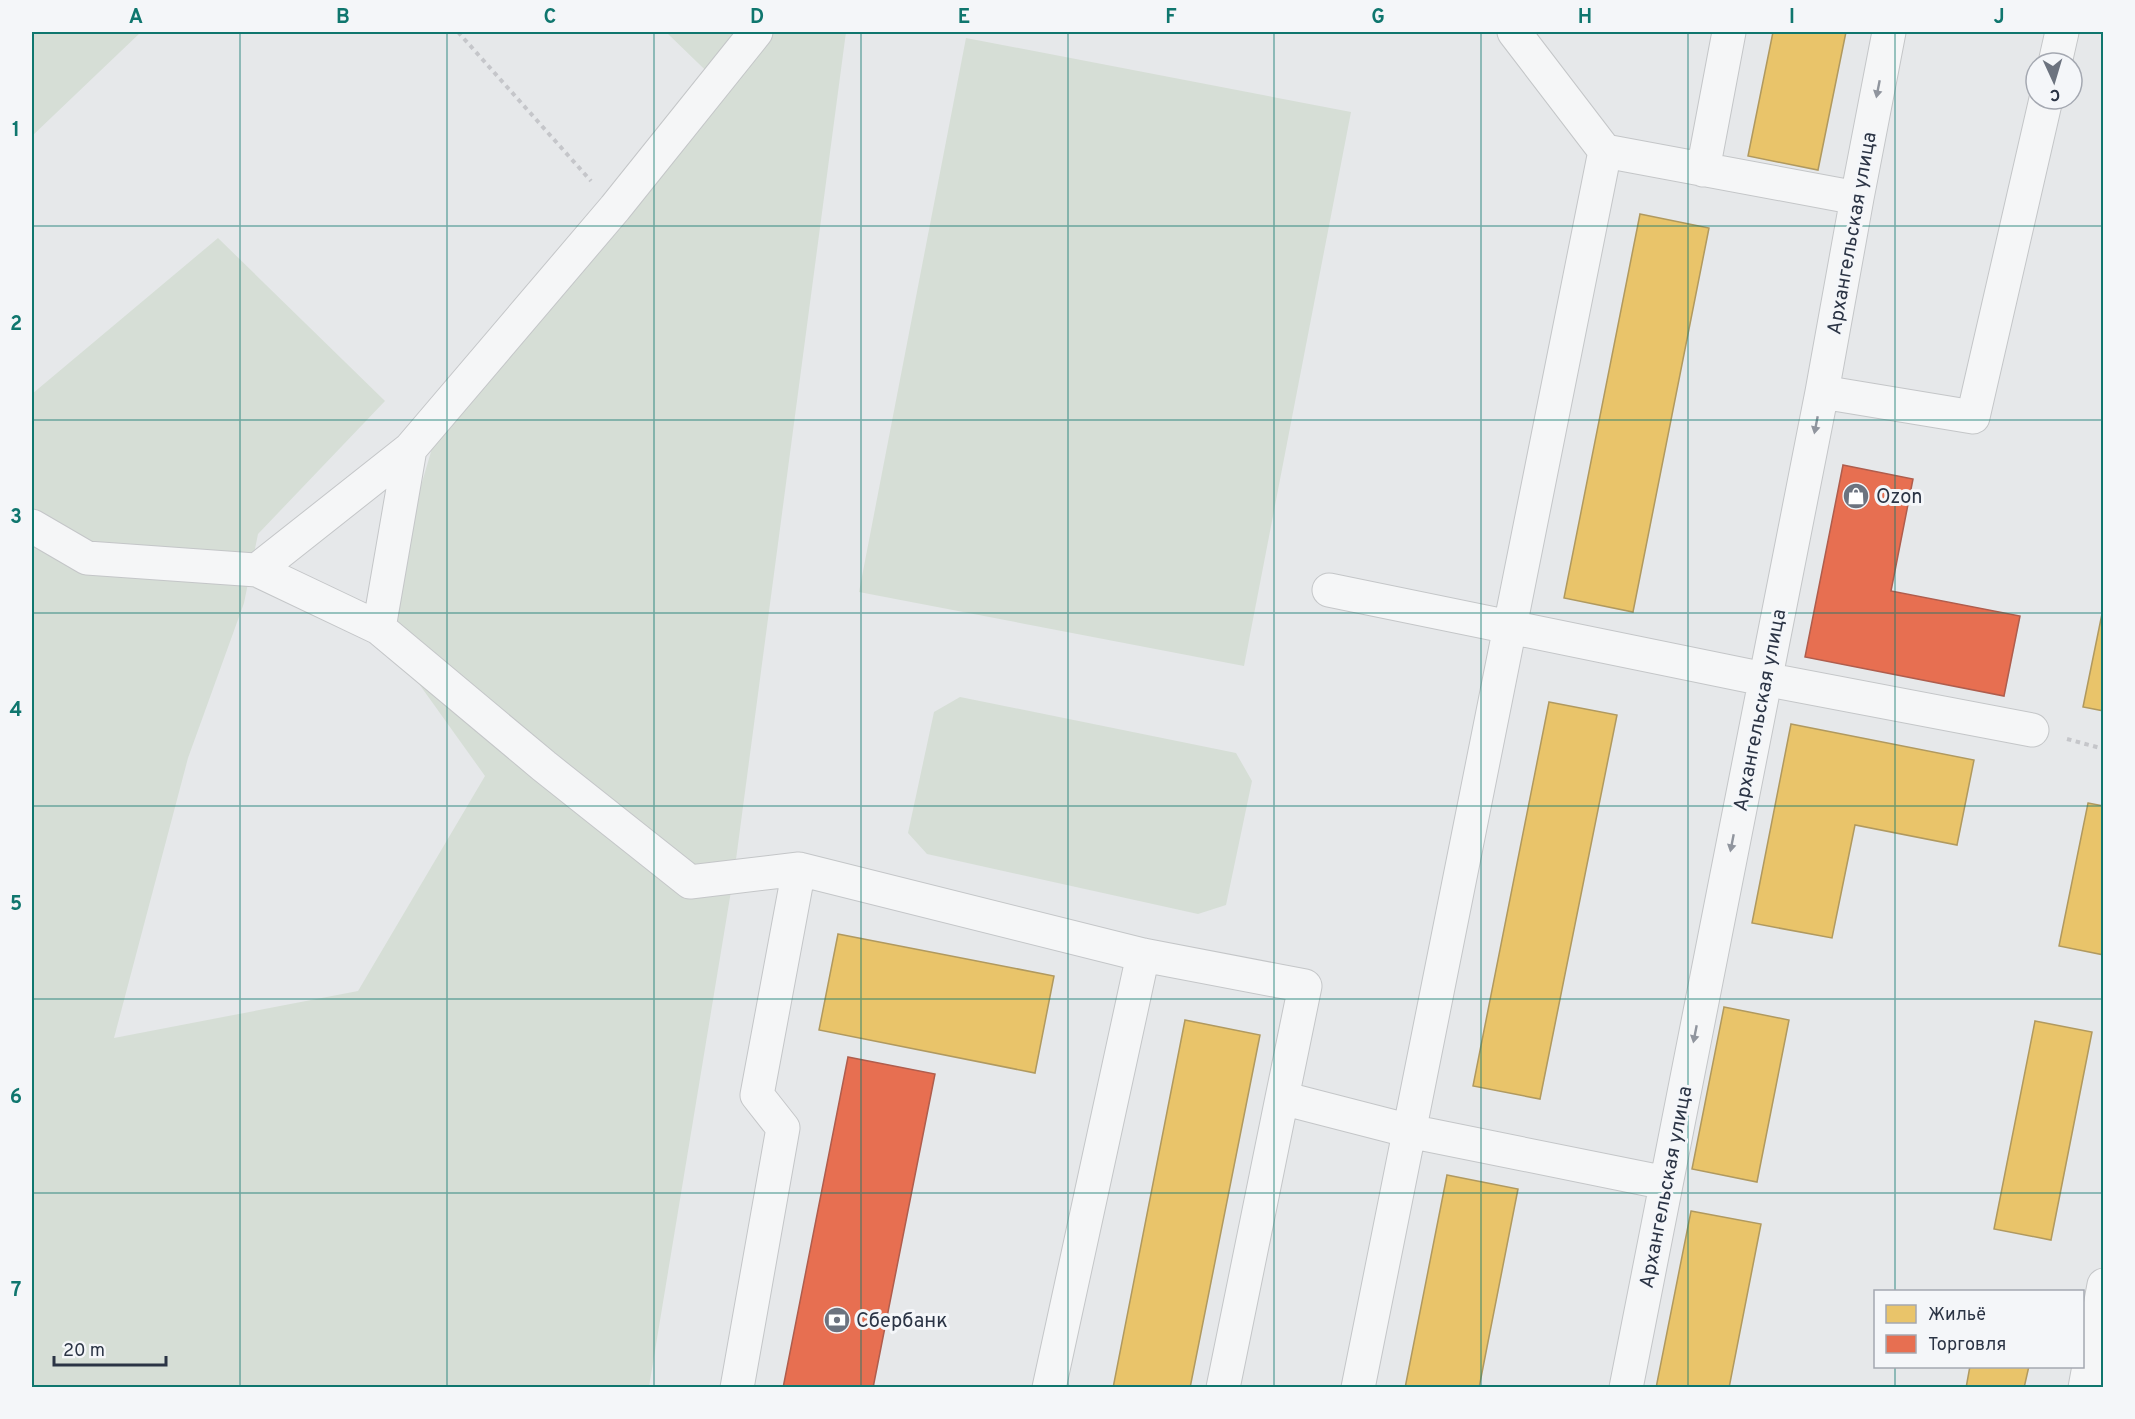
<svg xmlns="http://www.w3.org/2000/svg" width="2135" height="1419" viewBox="0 0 2135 1419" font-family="Overpass,sans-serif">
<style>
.green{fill:#d6ded6}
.homes{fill:#e9c46a;stroke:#b0995f;stroke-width:1.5}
.shops{fill:#e76f51;stroke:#af5d4d;stroke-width:1.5}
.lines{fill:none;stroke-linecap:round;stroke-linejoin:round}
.minor-casing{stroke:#c4c6c8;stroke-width:35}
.path{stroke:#c5c6ca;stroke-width:4;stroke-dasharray:4.5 4.5;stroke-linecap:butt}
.minor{stroke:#f5f6f7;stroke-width:33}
.oneway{fill:#90959e}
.grid{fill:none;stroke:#0f766e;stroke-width:1.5;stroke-opacity:0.55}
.labels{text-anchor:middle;stroke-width:6;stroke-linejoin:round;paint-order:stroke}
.street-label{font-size:20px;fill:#2b3445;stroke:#f4f6f9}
.poi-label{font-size:20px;fill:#2b3445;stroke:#f4f6f9;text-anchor:start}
.neatline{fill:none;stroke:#0f766e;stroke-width:2}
.grid-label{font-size:20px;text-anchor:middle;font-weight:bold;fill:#0f766e}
</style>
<rect width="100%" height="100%" fill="#e6e8ea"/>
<path class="green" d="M32,32H141L32,136Z
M666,32H846L735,867L649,1387L32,1388V394L218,238L385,401L258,534L244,603L188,758L114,1038L358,991L485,776L379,628L433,445L728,92Z
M966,38L1351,112L1244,666L859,592Z
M960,697L1236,753L1252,781L1226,905L1198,914L927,854L908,833L934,712Z"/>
<path class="homes" d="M1773,32H1846L1818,170L1748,156Z
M1640,214L1709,228L1633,612L1564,598Z
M2104,604V711L2083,707Z
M1549,702L1617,715L1540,1099L1473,1086Z
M1791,724L1974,760L1957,845L1855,825L1832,938L1752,923Z
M2088,803L2104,806V955L2059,946Z
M838,934L1054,976L1035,1073L819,1030Z
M1724,1007L1789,1020L1757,1182L1692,1169Z
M1185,1020L1260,1035L1190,1388H1113Z
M2035,1021L2092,1032L2051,1240L1994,1229Z
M1447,1175L1518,1189L1479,1388H1405Z
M1691,1211L1761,1224L1729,1388H1656Z
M1970,1366H2029L2024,1388H1966Z"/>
<path class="shops" d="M1843,465L1913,479L1891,591L2020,616L2004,696L1805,657Z
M848,1057L935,1074L873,1388H783Z"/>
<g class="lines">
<defs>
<path id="minor" d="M1514,32L1605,151
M2055,63L2062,32
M1703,170L1729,32
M1822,392L1973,417L2046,99
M32,526L87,558L257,570L410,449L615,208L756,32
M257,570L379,628L544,766L690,882L799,869
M1329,590L1764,679L2032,730
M379,628L410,449
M737,1388L783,1128L757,1095L799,869L1143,955L1305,986L1282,1098L1414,1132L1666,1183
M1049,1388L1143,955
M1223,1388L1282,1098
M1358,1388L1605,151L1857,198
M1626,1388L1822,392L1857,198L1889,32
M2085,1388L2104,1285"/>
</defs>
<use href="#minor" class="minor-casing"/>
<path class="path" d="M458,32L591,181
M2067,739L2104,749"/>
<use href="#minor" class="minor"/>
</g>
<defs><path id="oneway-solid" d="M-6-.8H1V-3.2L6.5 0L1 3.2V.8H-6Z" transform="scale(1.5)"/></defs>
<g class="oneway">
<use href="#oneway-solid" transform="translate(1878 89) rotate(101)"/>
<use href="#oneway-solid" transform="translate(1816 425) rotate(101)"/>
<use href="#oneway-solid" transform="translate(1732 843) rotate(101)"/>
<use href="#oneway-solid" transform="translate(1695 1034) rotate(101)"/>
</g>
<path class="grid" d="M240,32V1388M447,32V1388M654,32V1388M861,32V1388M1068,32V1388M1274,32V1388M1481,32V1388M1688,32V1388M1895,32V1292M32,226H2104M32,420H2104M32,613H2104M32,806H2104M32,999H2104M32,1193H2104M1895,1366V1388"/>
<defs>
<symbol id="shop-disc" viewBox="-11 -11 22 22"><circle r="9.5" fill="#6c737f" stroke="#f4f6f9"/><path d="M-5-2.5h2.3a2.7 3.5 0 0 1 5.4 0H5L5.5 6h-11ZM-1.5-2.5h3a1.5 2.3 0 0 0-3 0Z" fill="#fff"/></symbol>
<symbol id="bank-disc" viewBox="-11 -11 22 22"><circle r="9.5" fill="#6c737f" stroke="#f4f6f9"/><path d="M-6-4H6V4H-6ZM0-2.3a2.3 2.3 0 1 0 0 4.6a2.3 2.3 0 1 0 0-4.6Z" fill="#fff"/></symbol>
</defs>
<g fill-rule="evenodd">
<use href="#shop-disc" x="1841" y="481" width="30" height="30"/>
<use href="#bank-disc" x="822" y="1305" width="30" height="30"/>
</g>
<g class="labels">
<g class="street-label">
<text transform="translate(1851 233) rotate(-80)" y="7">Архангельская улица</text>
<text transform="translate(1759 710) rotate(-79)" y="7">Архангельская улица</text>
<text transform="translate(1665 1187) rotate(-79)" y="7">Архангельская улица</text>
</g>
<g class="poi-label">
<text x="1876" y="503">Ozon</text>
<text x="856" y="1327">Сбербанк</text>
</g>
</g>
<rect width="2135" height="1419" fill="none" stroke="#f4f6f9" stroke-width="66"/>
<rect x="1874" y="1290" width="210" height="78" fill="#f4f6f9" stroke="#a4a8b1" stroke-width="1.5"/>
<rect x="1886" y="1305" width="30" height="18" fill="#e9c46a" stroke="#a4a8b1" stroke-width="1.5"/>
<text x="1928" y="1320" font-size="18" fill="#2b3445">Жильё</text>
<rect x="1886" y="1335" width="30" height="18" fill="#e76f51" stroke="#a4a8b1" stroke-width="1.5"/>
<text x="1928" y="1350" font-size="18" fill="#2b3445">Торговля</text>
<g transform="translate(2054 81) rotate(176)"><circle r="28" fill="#f4f6f9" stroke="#a4a8b1" stroke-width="1.5"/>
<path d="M0-4.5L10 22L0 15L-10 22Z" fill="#6c737f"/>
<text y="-9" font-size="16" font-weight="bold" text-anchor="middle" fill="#2b3445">С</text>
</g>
<path d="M54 1356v9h112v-9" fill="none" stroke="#2b3445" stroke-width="3"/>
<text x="63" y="1356" font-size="18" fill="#2b3445" stroke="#f4f6f9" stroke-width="4.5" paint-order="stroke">20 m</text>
<rect x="33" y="33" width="2069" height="1353" class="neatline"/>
<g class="grid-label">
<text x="136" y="23">A</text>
<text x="343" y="23">B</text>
<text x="550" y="23">C</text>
<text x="757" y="23">D</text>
<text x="964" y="23">E</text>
<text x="1171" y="23">F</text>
<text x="1378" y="23">G</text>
<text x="1585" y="23">H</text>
<text x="1792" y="23">I</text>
<text x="1999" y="23">J</text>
<text x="16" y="136">1</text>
<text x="16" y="330">2</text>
<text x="16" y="523">3</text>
<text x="16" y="716">4</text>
<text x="16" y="910">5</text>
<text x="16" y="1103">6</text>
<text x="16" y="1296">7</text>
</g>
</svg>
